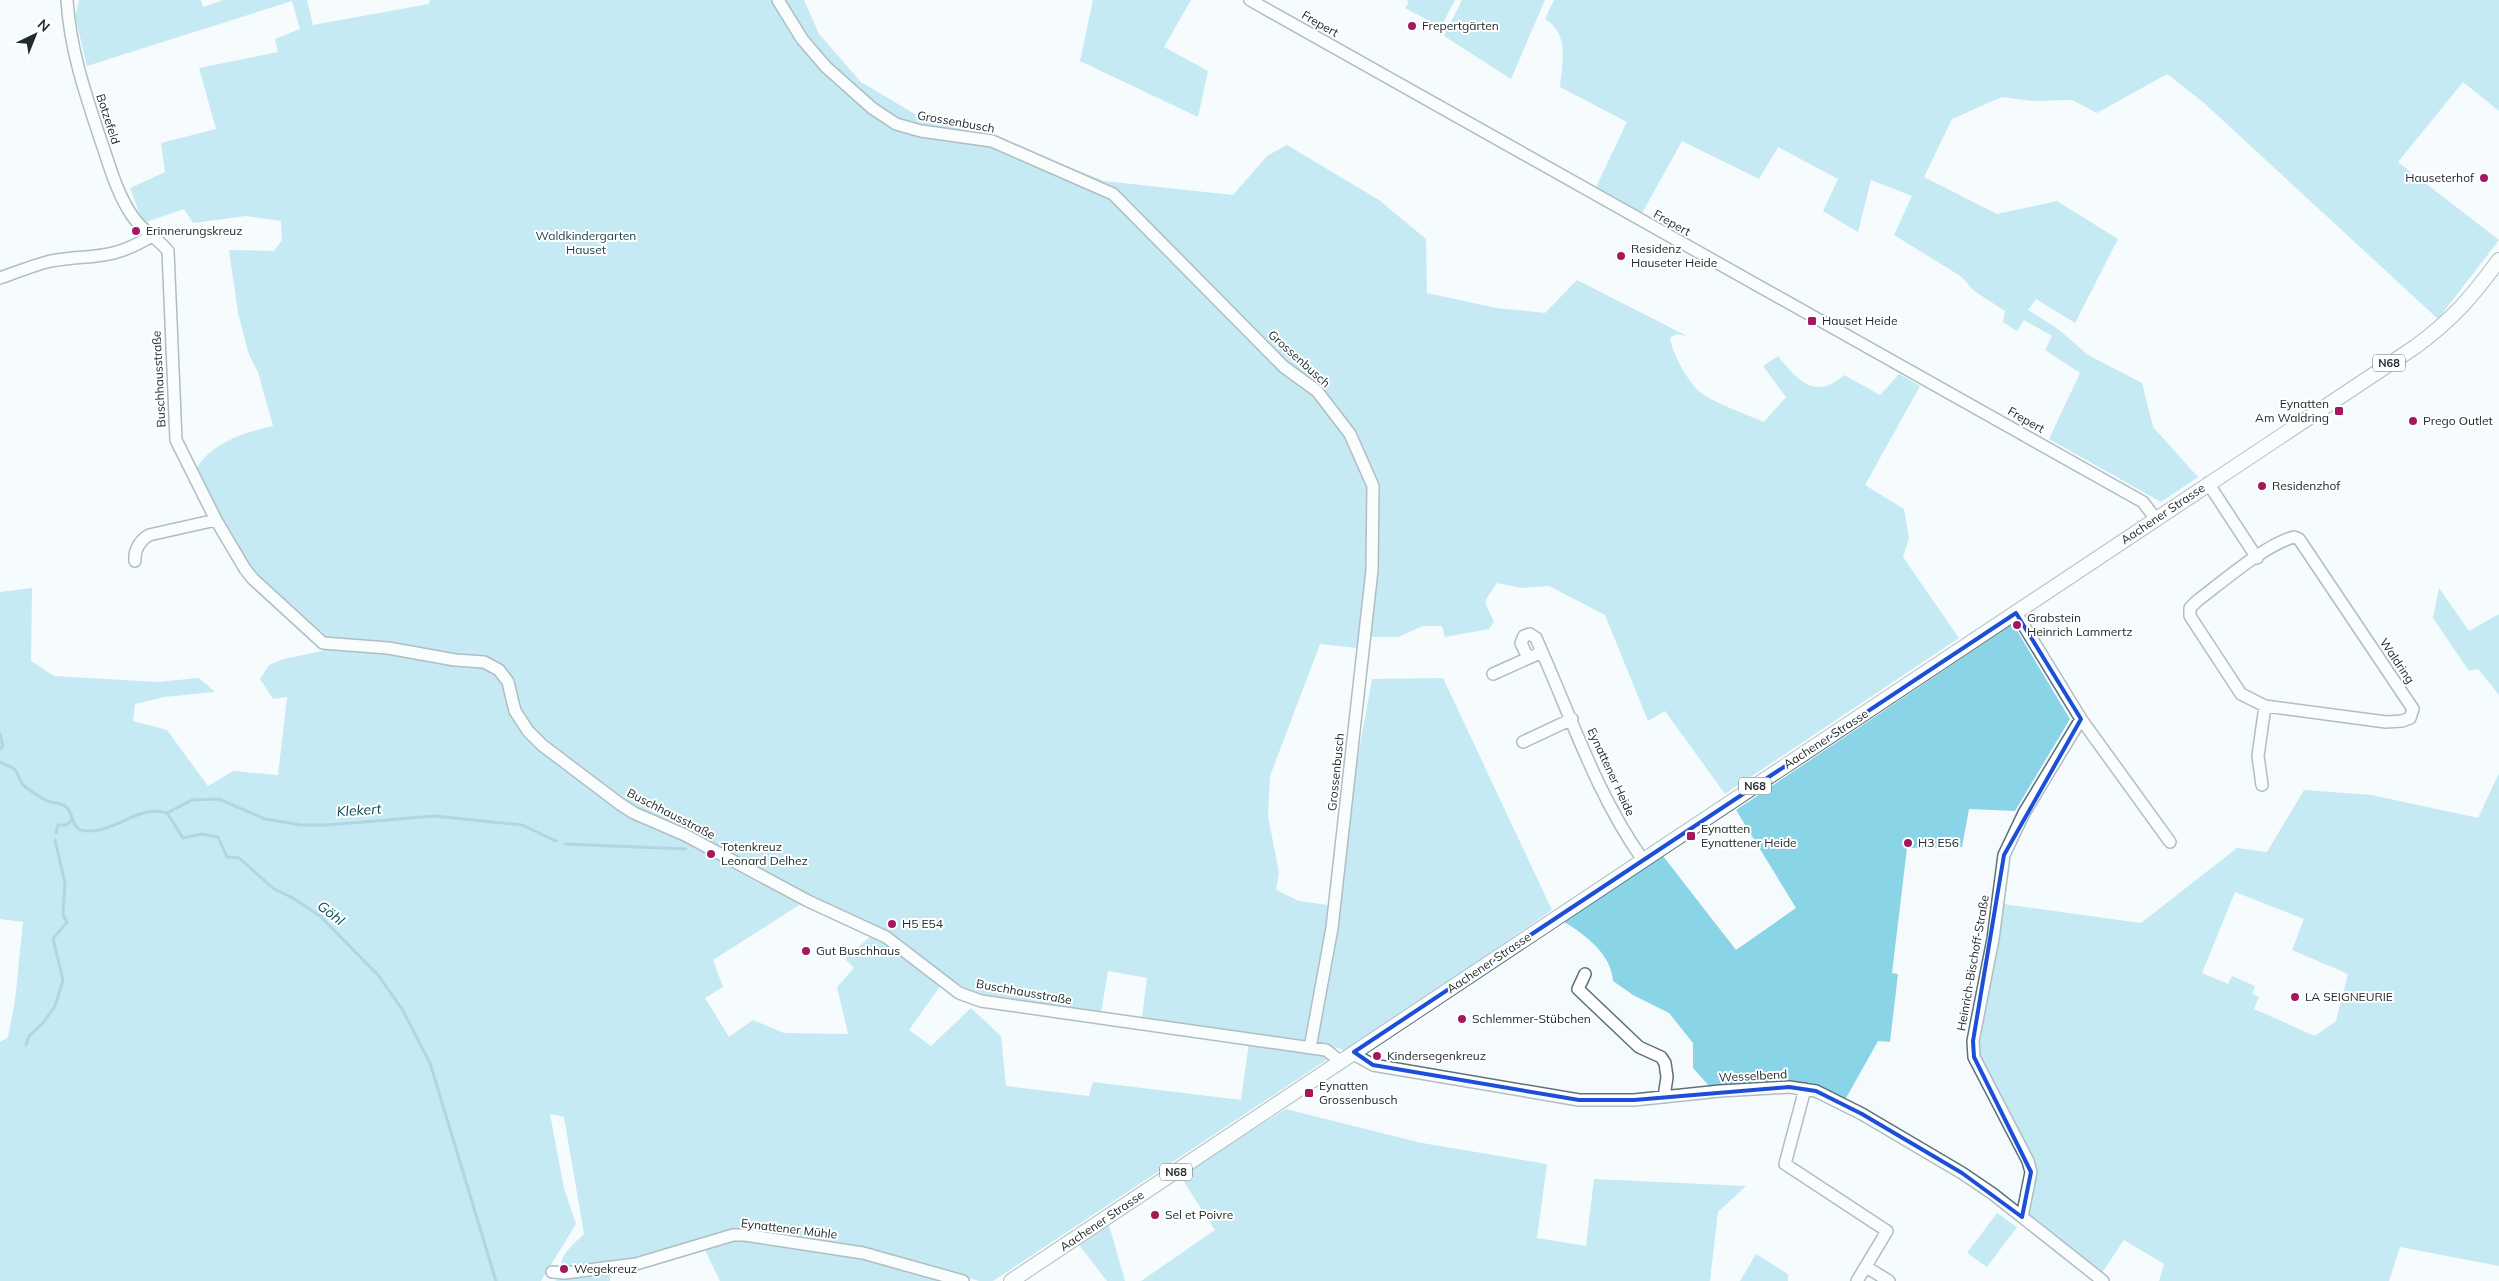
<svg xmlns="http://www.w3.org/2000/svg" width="2499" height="1281" viewBox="0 0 2499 1281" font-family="Mulish,sans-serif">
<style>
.green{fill:#8ad4e7;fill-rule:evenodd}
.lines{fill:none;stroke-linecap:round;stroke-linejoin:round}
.stream{stroke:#5fa9bb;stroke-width:3}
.minor-casing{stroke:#5a737a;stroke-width:14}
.major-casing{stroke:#5a737a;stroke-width:16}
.minor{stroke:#fff;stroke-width:11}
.major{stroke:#fff;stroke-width:14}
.marked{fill:none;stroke:#1d4ed8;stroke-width:4;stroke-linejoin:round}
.poi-dot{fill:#a4195e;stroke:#fff;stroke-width:2}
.labels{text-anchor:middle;stroke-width:4;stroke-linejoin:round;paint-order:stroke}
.shield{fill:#fff;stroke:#636b6c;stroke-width:1}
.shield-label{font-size:11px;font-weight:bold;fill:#202b2d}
.street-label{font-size:12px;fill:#202b2d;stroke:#fff}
.poi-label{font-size:12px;fill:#202b2d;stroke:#fff;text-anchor:start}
.park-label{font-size:12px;fill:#1f424b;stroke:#fff}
.water-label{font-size:14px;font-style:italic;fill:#074c59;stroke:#fff}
</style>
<rect width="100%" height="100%" fill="#f5fbfd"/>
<path class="green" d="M79,0H201L203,7L223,0H307L313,25L429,4L430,0H804L819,34L861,82L920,117L1000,139L1104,181L1233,195L1267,156L1287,145L1379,200L1426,239L1427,293L1496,308L1545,313L1577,280L1687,336L1677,334L1670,338C1672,353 1688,382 1700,392C1712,402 1748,415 1764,422L1786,397L1763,366L1778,356C1797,380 1816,401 1844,375L1880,395L1899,374L1920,386L1865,485L1904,509L1909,538L1903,557L1959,638L1725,794L1665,711L1648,721L1605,615L1549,586L1522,588L1497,583C1481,607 1484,598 1494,622L1489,629L1445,637L1442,626H1423L1398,637H1371L1357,648L1320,644L1270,776L1268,816L1279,873L1276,890L1299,901L1328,905L1312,1037L1304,1040L1142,1018L1147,978L1108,971L1101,1013L974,993L949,978L889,934L744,864L804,902L713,960L723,987L705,998L729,1037L753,1020L784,1033L848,1034L837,987L854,968L845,959L872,935L888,944L941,985L909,1030L931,1046L971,1008L1001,1036L1006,1086L1089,1096L1093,1082L1241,1100L1249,1042L1331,1057L993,1281H979L846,1244L739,1230L657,1256L561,1267C561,1253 575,1243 584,1234L564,1117L550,1114L564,1188L576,1224L541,1281H0V1042L8,1037L15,1001L23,922L0,919V592L32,588L31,661L54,676L157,682L199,678L215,692L164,697L135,704L133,721L167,730L208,786L233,771L278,775L287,697L273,699L260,679L269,665L284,659L322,651L324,634L259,576L241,552L196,469C213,442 243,433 273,426L258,372L249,355L238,313L229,250L274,251L282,240L281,221L246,216L193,223L184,209L143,223L130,188L165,172L161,143L216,129L199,68L278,52L275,39L300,29L292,1L87,66L75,16Z
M1093,0H1191L1164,47L1208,71L1198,117L1080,61Z
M1406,0H1455L1441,27L1405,8L1409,2Z
M1462,0H1545L1511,79L1444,36Z
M1554,0H2499V111L2463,82L2398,162L2499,240L2438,319L2203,102L2167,74L2097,113L2072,100L2032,101L2002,97L1952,119L1924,177L1997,214L2057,201L2118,239L2075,323L2036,299L2028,310L2058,329L2088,355L2142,383L2153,427L2198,477L2161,502L2049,439L2080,373L2045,350L2052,336L2024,320L2017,331L2003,322L2005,311L1974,291L1962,277L1894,235L1912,196L1871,180L1858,232L1823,211L1838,179L1778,147L1759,179L1682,141L1642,213L1595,189L1627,122L1560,87C1562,62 1570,34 1545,19Z
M2439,588L2469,631L2499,614V695L2478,669L2469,671L2433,618Z
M2013,624L2070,719L2015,811L1969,809L1962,847L1907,848L1892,973L1898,974L1890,1042L1878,1041L1845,1100L1813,1083L1709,1086L1693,1068V1043L1669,1013L1633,995L1613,981C1611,953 1585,935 1563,921L1663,856L1736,950L1796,908L1736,810Z
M1443,678L1552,910L1347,1051L1318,1042L1331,906L1372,679Z
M2499,773V1266L2400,1247L2389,1281H2159L2164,1264L2124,1240L2101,1274L2019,1208L2028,1170L1976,1054L2003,904L2141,923L2237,848L2267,852L2304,790L2372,795L2478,818ZM2235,892L2304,919L2292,950L2348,974L2336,1021L2315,1036L2254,1009L2259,997L2252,994L2255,986L2232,976L2228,984L2202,973Z
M1286,1109L1422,1143L1547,1164L1537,1238L1586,1246L1594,1179L1746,1186L1718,1212L1710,1281H1141L1215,1230L1180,1176Z
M1997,1213L2017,1227L1987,1267L1967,1253Z
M1109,1225L1125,1281H1107L1079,1245Z
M736,1238L878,1260L946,1281H720L705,1250Z
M1756,1254L1788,1274V1281H1740Z
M611,1272L610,1281H555L557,1280Z"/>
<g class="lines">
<path class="stream" d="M0,734L3,746L0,749
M0,762C4,765 10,765 14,769C18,772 18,777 21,782C24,788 39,796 45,800C52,804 59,801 66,807C75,814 70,830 86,831C115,833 138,804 167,813L183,838L202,834L218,837L227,857L239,858L274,889L291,897L320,916L378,975L402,1009L430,1063L496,1281
M167,813L192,800L219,799L265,819L301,825H327L434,816L522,825L556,841
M56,833L58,825H66L72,820
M565,844L686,849
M26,1045L29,1036L43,1023L55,1006L63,980L53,939L67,922L63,915L65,883L55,840"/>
<defs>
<path id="minor" d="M67,0C70,50 86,96 102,144C110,167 117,193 131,214C142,232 156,236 168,251L176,440L216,520L245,569L253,579L323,643L388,648L455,660L484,662L499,670L508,682L515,711L528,731L542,745L620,804L634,813L685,835L808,901L886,937L959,993L981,1001L1326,1050L1340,1061
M778,0L802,39L826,67L872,108L896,124L921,131L992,141L1113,194L1284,367L1317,391L1350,434L1373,486L1372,570L1332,928L1310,1048
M1250,0L2143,502L2155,518
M0,278C17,272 34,265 51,261C93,254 110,261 150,237
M2208,483L2257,558
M2294,537L2299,539L2413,709L2410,718L2402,721L2386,722L2265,706L2241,694L2190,616V608L2197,601C2221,583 2266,544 2294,537Z
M135,561C134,550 140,540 149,535L216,520
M2016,613L2081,719L2170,842
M1528,658L1521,643L1524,636L1530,634L1536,638L1542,652
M1493,674L1542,652C1573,722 1598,797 1643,860
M1523,742L1572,719
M2262,785L2258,756L2265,706
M1585,974L1578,989L1639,1047L1661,1057L1665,1063L1667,1077L1664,1097
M1354,1052L1357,1056L1373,1065L1579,1100H1634L1720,1091L1789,1087L1816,1091L1862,1114L1962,1173L1993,1194L2103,1281
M1805,1089L1785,1164L1887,1231L1857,1281
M2022,1217L2031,1172L2028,1161L1974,1057L1973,1041L1993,939L2004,855L2024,813L2081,719
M1866,1267L1889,1281
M552,1272L565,1273L636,1264L733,1235H745L863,1253L963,1281"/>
<path id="major" d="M1011,1281L2415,347C2453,319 2471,298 2499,260"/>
</defs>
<use href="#minor" class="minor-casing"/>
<use href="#major" class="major-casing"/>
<use href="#minor" class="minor"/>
<use href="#major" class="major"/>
</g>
<path d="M0 0H2499V1281H0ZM2016,613L2081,719L2004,855L1973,1041L1974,1057L2031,1172L2022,1217L1962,1173L1862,1114L1816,1091L1789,1087L1634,1100H1579L1373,1065L1354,1052Z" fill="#f5fbfd" fill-opacity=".55" fill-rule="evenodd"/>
<path class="marked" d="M2016,613L2081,719L2004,855L1973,1041L1974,1057L2031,1172L2022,1217L1962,1173L1862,1114L1816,1091L1789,1087L1634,1100H1579L1373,1065L1354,1052Z"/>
<g class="poi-dot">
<circle cx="1412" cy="26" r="5"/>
<circle cx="2484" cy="178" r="5"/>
<circle cx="136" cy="231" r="5"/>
<circle cx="1621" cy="256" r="5"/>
<rect x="1807" y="316" width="10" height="10" rx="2.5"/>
<rect x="2334" y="406" width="10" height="10" rx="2.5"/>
<circle cx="2413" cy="421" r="5"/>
<circle cx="2262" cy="486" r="5"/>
<circle cx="2017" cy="625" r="5"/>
<rect x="1686" y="831" width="10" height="10" rx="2.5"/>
<circle cx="1908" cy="843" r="5"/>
<circle cx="711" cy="854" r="5"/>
<circle cx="892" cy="924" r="5"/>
<circle cx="806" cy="951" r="5"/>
<circle cx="2295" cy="997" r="5"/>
<circle cx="1462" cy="1019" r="5"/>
<circle cx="1377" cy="1056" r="5"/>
<rect x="1304" y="1088" width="10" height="10" rx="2.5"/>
<circle cx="1155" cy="1215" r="5"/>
<circle cx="564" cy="1269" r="5"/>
</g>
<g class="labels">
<g class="shield">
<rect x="2373" y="354.5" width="32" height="17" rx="4"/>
<rect x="1739" y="777.5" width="32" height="17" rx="4"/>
<rect x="1160" y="1163.5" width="32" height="17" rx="4"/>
</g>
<g class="shield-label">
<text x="2389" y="367">N68</text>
<text x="1755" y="790">N68</text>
<text x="1176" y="1176">N68</text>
</g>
<g class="street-label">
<text transform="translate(1320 24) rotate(30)" y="4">Frepert</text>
<text transform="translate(108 119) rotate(72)" y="4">Botzefeld</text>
<text transform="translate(956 122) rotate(10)" y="4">Grossenbusch</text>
<text transform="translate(1672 223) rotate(29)" y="4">Frepert</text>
<text transform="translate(1299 359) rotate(42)" y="4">Grossenbusch</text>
<text transform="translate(159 379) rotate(-93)" y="4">Buschhausstraße</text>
<text transform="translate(2026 420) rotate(30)" y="4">Frepert</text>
<text transform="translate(2163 514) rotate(-34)" y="4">Aachener Strasse</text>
<text transform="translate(2397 661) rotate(56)" y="4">Waldring</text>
<text transform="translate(1826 739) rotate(-33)" y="4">Aachener Strasse</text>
<text transform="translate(1336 772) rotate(-84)" y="4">Grossenbusch</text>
<text transform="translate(1611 772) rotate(65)" y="4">Eynattener Heide</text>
<text transform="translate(671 814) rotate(27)" y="4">Buschhausstraße</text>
<text transform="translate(1489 963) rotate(-34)" y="4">Aachener Strasse</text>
<text transform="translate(1973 963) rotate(-80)" y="4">Heinrich-Bischoff-Straße</text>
<text transform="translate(1024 992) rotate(10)" y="4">Buschhausstraße</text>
<text transform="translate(1753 1076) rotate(-3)" y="4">Wesselbend</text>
<text transform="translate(1102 1221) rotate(-34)" y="4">Aachener Strasse</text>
<text transform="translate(789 1229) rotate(7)" y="4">Eynattener Mühle</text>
</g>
<g class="poi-label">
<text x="1422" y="30">Frepertgärten</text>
<text x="2474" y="182" text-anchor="end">Hauseterhof</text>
<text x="146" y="235">Erinnerungskreuz</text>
<text x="1631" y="253">Residenz<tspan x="1631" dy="14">Hauseter Heide</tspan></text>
<text x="1822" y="325">Hauset Heide</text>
<text x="2329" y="408" text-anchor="end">Eynatten<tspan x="2329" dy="14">Am Waldring</tspan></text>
<text x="2423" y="425">Prego Outlet</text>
<text x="2272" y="490">Residenzhof</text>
<text x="2027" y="622">Grabstein<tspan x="2027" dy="14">Heinrich Lammertz</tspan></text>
<text x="1701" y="833">Eynatten<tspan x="1701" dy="14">Eynattener Heide</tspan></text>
<text x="1918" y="847">H3 E56</text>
<text x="721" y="851">Totenkreuz<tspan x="721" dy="14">Leonard Delhez</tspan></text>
<text x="902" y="928">H5 E54</text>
<text x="816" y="955">Gut Buschhaus</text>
<text x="2305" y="1001">LA SEIGNEURIE</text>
<text x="1472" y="1023">Schlemmer-Stübchen</text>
<text x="1387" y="1060">Kindersegenkreuz</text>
<text x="1319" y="1090">Eynatten<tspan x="1319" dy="14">Grossenbusch</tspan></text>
<text x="1165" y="1219">Sel et Poivre</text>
<text x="574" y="1273">Wegekreuz</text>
</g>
<g class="park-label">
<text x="586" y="240">Waldkindergarten<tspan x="586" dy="14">Hauset</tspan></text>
</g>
<g class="water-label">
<text transform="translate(359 810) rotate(-4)" y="5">Klekert</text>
<text transform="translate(331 913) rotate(38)" y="5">Göhl</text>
</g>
</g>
<g transform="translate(35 35) rotate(43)" stroke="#ffffff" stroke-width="4" paint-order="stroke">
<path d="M0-4L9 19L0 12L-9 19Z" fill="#202b2d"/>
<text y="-8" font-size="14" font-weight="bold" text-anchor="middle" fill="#202b2d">N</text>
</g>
</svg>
